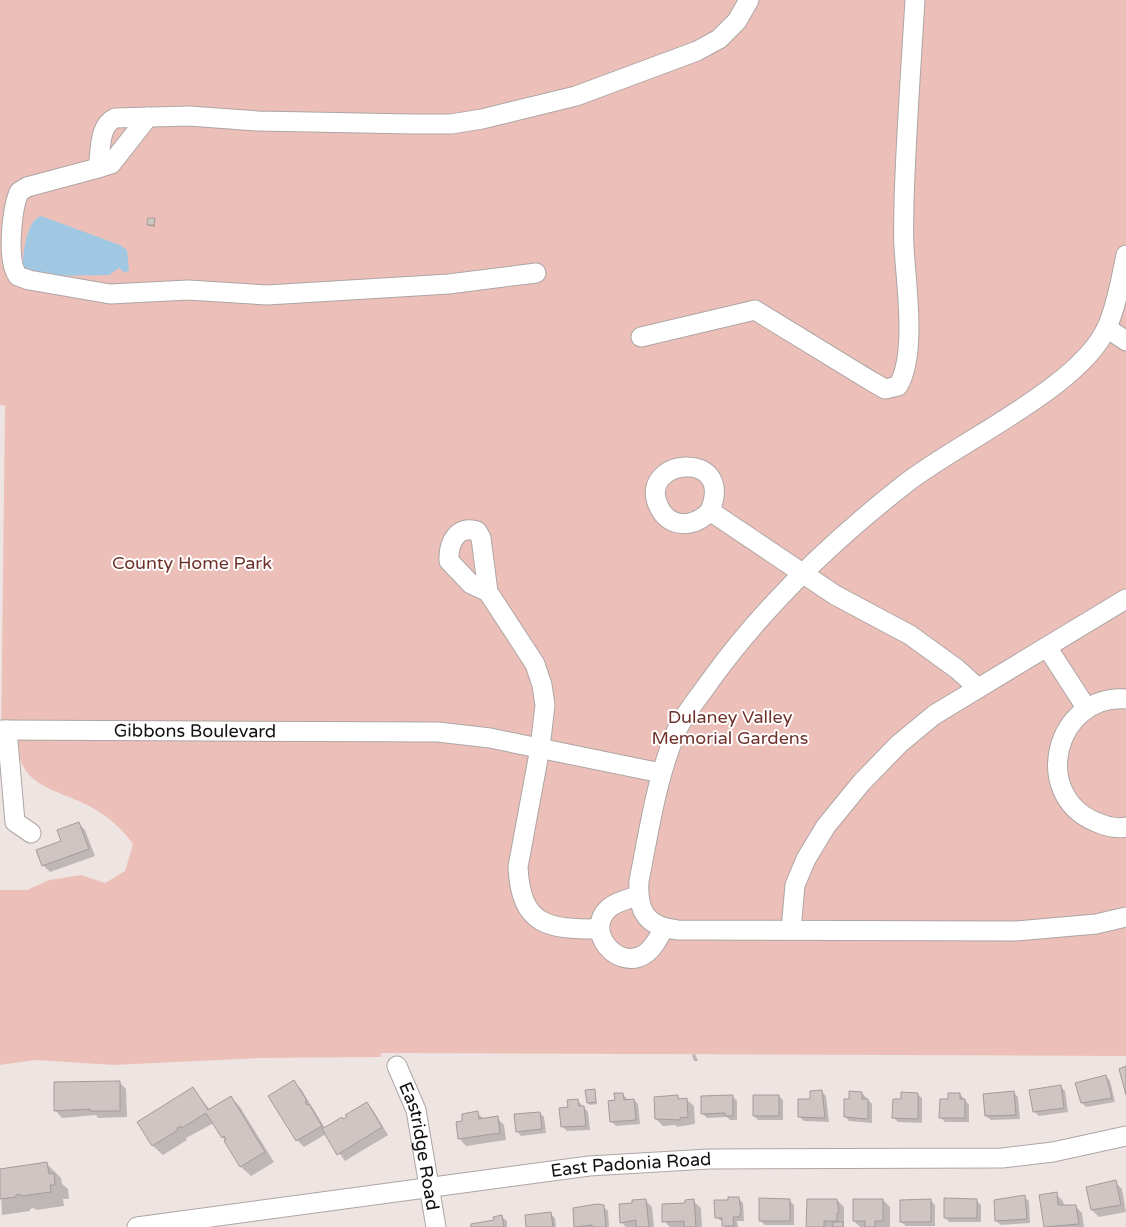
<svg xmlns="http://www.w3.org/2000/svg" width="1126" height="1227" viewBox="0 0 1126 1227" font-family="'Varela Round',sans-serif">
<style>
.green{fill:#ecc0b9}
.water{fill:#a1c8e3}
.shadow{fill:#0003}
.building{fill:#cfc6c4;stroke:#a49b9a}
.lines{fill:none;stroke-linecap:round;stroke-linejoin:round}
.minor-casing{stroke:#aea5a4;stroke-width:21}
.minor{stroke:#fff;stroke-width:19}
.labels{text-anchor:middle;stroke-width:4;stroke-linejoin:round;paint-order:stroke}
.park-label{font-size:18px;fill:#6f332c;stroke:#fff}
.street-label{font-size:18px;fill:#13100f;stroke:#fff}
</style>
<rect width="100%" height="100%" fill="#eee5e3"/>
<path class="green" d="M0,0H1126V1056L381,1053V1057L259,1058L114,1065L36,1060L0,1065V890H27L49,880L81,875L105,883L125,871L133,844C123,830 111,819 96,810C65,790 16,790 18,741H1L5,406L0,405Z"/>
<path class="water" d="M41,216L120,245L127,250L129,270L125,273L119,268L109,275L36,276L23,271C22,258 26,220 41,216Z"/>
<path class="shadow" d="M154,220L155,227L150,226L148,224Z
M78,823L85,830L95,856L50,872L43,865Z
M695,1054L698,1061H694L692,1055Z
M1106,1076L1110,1081L1115,1102L1086,1107L1082,1103Z
M119,1082L126,1089L127,1117L98,1118L96,1115L62,1118L55,1110Z
M294,1082L301,1089L325,1128L344,1120L366,1103L373,1110L388,1135L345,1161L326,1134L304,1147L297,1140Z
M1060,1086L1065,1091L1068,1112L1039,1116L1034,1111Z
M193,1088L210,1110L231,1097L240,1107L274,1162L251,1176L241,1167L214,1123L186,1138L187,1140L163,1155L153,1146L139,1122Z
M594,1090L597,1104L590,1105L588,1103Z
M822,1092L826,1096L829,1122L804,1121L799,1116Z
M862,1093L872,1104V1123L849,1121L845,1116L850,1100Z
M1014,1093L1018,1097L1020,1119L991,1120L986,1116Z
M623,1094L628,1100H634L638,1104L640,1124L616,1126L611,1121L616,1101Z
M917,1094L922,1098V1123L898,1122L894,1118Z
M960,1094L969,1105V1122H945L941,1118L949,1100Z
M732,1096L737,1101V1120H730L727,1117L707,1118L702,1113Z
M779,1096L783,1100V1120H758L754,1116Z
M678,1097L681,1100L686,1099L694,1106L695,1124L677,1127L675,1125L663,1126L656,1119Z
M578,1101L588,1112L590,1130L567,1131L562,1126L569,1108Z
M477,1113L484,1119L497,1118L504,1125L506,1140L466,1146L459,1138L464,1122Z
M540,1113L544,1117L546,1133L521,1136L517,1131Z
M47,1164L61,1178L62,1184L68,1189L69,1199H63L64,1206L36,1210L34,1208L30,1209V1211L2,1215L0,1170Z
M1115,1182L1122,1189L1126,1212L1099,1217L1092,1210L1088,1188Z
M1056,1194L1063,1201L1064,1205L1075,1206L1082,1213L1084,1227H1045L1041,1196Z
M1024,1197L1029,1201L1030,1223L1001,1225L996,1221Z
M739,1199L743,1203L744,1221H737L738,1227H725L723,1222L716,1217L715,1201Z
M645,1200L652,1207L654,1227H626L621,1222L633,1204Z
M789,1200L794,1205V1225H765L760,1220Z
M837,1200L844,1207V1227H807Z
M883,1200L890,1207V1227H860L854,1221Z
M930,1200L935,1205V1226H906L901,1222Z
M976,1200L981,1205V1222H949L945,1217Z
M693,1201L701,1208L702,1227H670L664,1221Z
M603,1207L608,1211L609,1227H575L574,1210Z
M550,1213L555,1218L556,1227H528Z
M502,1217L507,1221V1227H473L495,1221Z"/>
<path class="building" d="M148,218H155L154,225H147Z
M79,822L89,849L42,866L36,850L61,841L57,830Z
M1126,1066V1095L1119,1069Z
M1106,1075L1112,1098L1081,1103L1075,1083Z
M294,1080L307,1101L305,1102L307,1105L309,1104L322,1126L296,1141L268,1096Z
M120,1081V1111H90V1109L54,1111V1082Z
M1061,1085L1064,1108L1033,1112L1029,1090Z
M193,1087L208,1110L231,1096L265,1152L240,1167L224,1141L226,1140L224,1136L222,1138L206,1113L182,1128L181,1126L177,1128L178,1130L152,1146L137,1122Z
M595,1089L596,1102L587,1103L585,1090Z
M822,1090L825,1118L798,1117V1099H810V1091Z
M849,1091L862,1092V1099H868V1119L844,1117V1099H849Z
M1014,1091L1016,1115L985,1116L983,1094Z
M901,1092L918,1093V1119L892,1118L893,1099H901Z
M614,1093H623L624,1100L634,1099L636,1120L610,1122L608,1101L615,1100Z
M948,1093H960V1099H965V1118H939L940,1099H948Z
M678,1095V1099L687,1098L688,1117L680,1118V1120L655,1119L654,1097Z
M733,1095V1116H725V1113L701,1114V1096Z
M753,1095H779V1116H753Z
M578,1099L579,1106H584L586,1126L561,1127L559,1108L568,1107L567,1100Z
M367,1102L382,1127L337,1155L322,1129L342,1117L343,1119L347,1117L345,1115Z
M478,1111L479,1119L498,1116L500,1133L458,1139L456,1122L462,1121V1114Z
M540,1112L542,1129L516,1132L514,1114Z
M47,1162L49,1174L54,1173L55,1185H50L51,1192L21,1196L20,1194L16,1195V1197L0,1199V1169Z
M1116,1180L1121,1205L1091,1210L1086,1187Z
M1057,1192L1058,1205H1076L1079,1224L1044,1227L1039,1195Z
M1025,1195L1027,1219L995,1221L994,1200Z
M728,1197H739L741,1212L739,1217H733L734,1226H722V1218H715L714,1200H728Z
M759,1198L790,1199V1221H759Z
M944,1198L977,1199V1218H944Z
M646,1199L649,1227H636V1220L620,1223L619,1204L632,1203V1200Z
M694,1199L696,1227H684V1221L662,1222V1204L685,1203V1200Z
M807,1199H837L839,1213H837V1221H824V1227H806Z
M853,1199H883V1221H875V1227H865V1221H853Z
M931,1199V1222H900V1200Z
M597,1204L604,1205L606,1227H592V1225L574,1227L573,1208Z
M551,1212L553,1227H526L525,1215Z
M502,1215L504,1227H471V1224L494,1220L493,1217Z
M833,1222H843V1227H833Z"/>
<g class="lines">
<defs>
<g id="minor">
<path d="M98,168L111,164L148,117"/>
<path d="M1126,255C1121,278 1117,305 1107,327C1081,387 958,442 905,484C832,541 765,605 710,681C699,697 684,714 676,732C656,780 649,831 639,881C637,912 647,927 678,930L1016,931L1096,924L1126,917"/>
<path d="M536,273L449,284L267,295L188,290L110,294L29,280L18,276C6,261 12,209 19,192L27,187L98,168C101,152 98,126 115,118L189,116L258,121L412,124H451L482,119L576,96L697,51L719,39L737,21L749,0"/>
<path d="M1107,328L1126,341"/>
<path d="M641,337L755,310L871,381L885,389L898,386C917,355 906,284 904,247C903,232 904,217 904,202C906,134 911,67 915,0"/>
<path d="M710,511C736,447 635,459 659,507C670,530 695,527 710,511L835,595L910,635L957,669L978,688"/>
<path d="M488,592L481,538L477,531C457,525 448,543 449,561L471,584L488,592L535,664L542,685L545,705L540,748L518,867C521,927 549,929 599,929"/>
<path d="M1047,647L1087,709"/>
<path d="M1126,699C1055,694 1030,795 1096,822C1105,826 1116,829 1126,827"/>
<path id="s1" d="M0,730L438,732L490,738L661,773"/>
<path d="M7,730L15,822L31,833"/>
<path d="M638,896C629,899 617,901 609,908C583,931 618,972 645,954C654,948 659,937 664,928"/>
<path d="M791,930L795,885L806,859L826,826L862,782L899,744L934,715L1126,599"/>
<path id="s2" d="M397,1066L416,1110L436,1227"/>
<path id="s3" d="M137,1227L589,1166L709,1159L1002,1158L1053,1152L1126,1136"/>
</g>
</defs>
<use href="#minor" class="minor-casing"/>
<use href="#minor" class="minor"/>
</g>
<g class="labels">
<g class="park-label">
<text x="192" y="569">County Home Park</text>
<text x="730" y="723">Dulaney Valley<tspan x="730" dy="21">Memorial Gardens</tspan></text>
</g>
<g class="street-label">
<text dy="6" stroke="none"><textPath href="#s1" startOffset="195">Gibbons Boulevard</textPath></text>
<text dy="6" stroke="none"><textPath href="#s2" startOffset="84">Eastridge Road</textPath></text>
<text dy="6" stroke="none"><textPath href="#s3" startOffset="498">East Padonia Road</textPath></text>
</g>
</g>
</svg>
